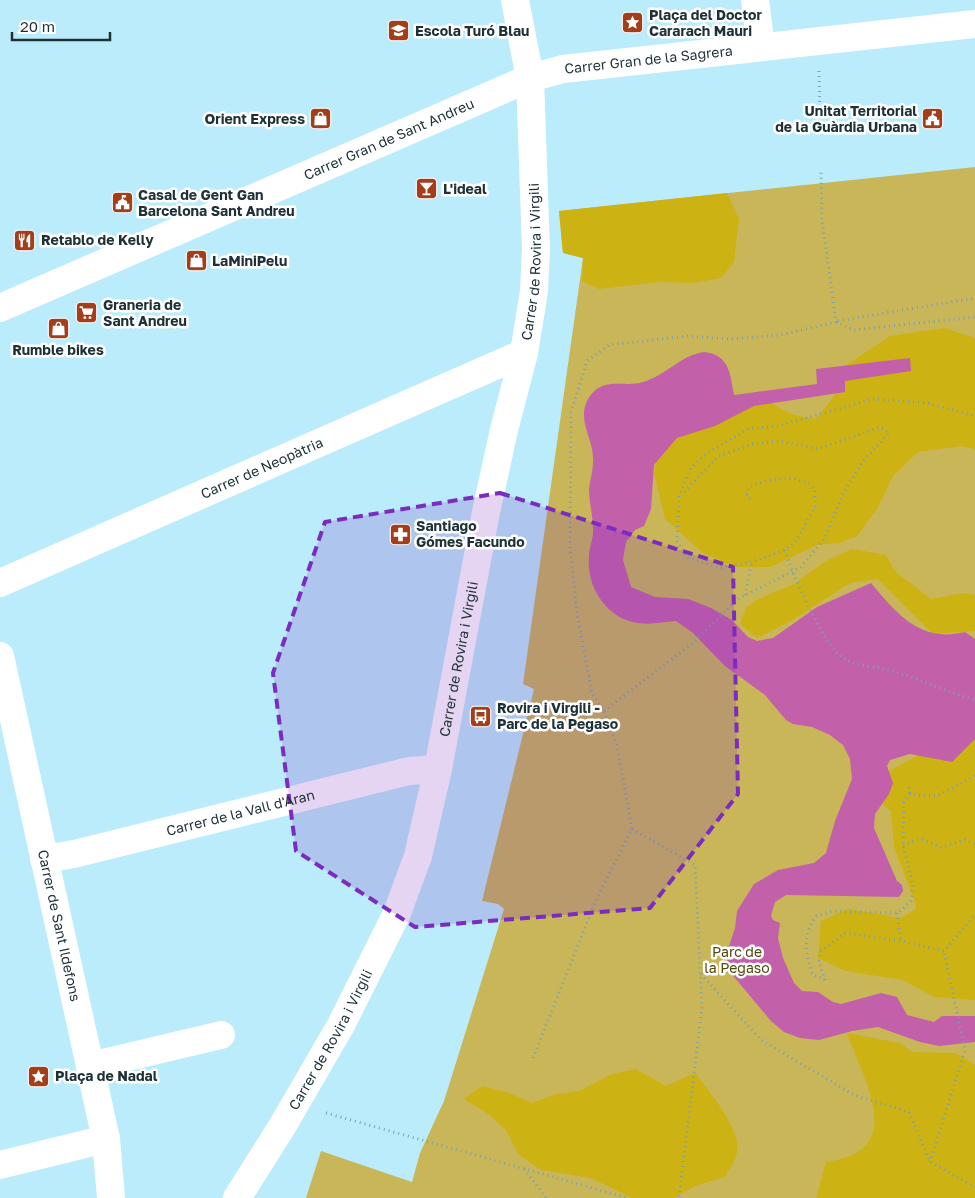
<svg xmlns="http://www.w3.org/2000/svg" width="975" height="1198" viewBox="0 0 975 1198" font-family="'Golos Text',sans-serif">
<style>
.green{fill:#c9b659}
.forest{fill:#cdb214}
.water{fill:#c360aa}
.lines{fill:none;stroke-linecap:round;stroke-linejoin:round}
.path{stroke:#7ca1ad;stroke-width:3;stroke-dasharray:1 4;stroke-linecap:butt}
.minor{stroke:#fff;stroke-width:28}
.major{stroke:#fff;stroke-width:28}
.marked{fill:#7b2cbf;fill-opacity:0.2;stroke:#7b2cbf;stroke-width:4;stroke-dasharray:10 6;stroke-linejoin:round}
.labels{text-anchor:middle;stroke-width:5;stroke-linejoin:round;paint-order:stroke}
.poi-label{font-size:14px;font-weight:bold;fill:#1e3137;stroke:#fff;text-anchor:start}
.street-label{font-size:14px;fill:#1e3137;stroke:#fff}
.park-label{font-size:14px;fill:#524810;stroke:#fff}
</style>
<rect width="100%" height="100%" fill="#bbecfb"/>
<path class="green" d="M975,167V1198H306L321,1151L412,1182L420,1153L444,1101L504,909L498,904L482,901L534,689L523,684L583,258L563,253L559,211Z"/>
<path class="forest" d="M727,193L739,219L734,262L721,278L693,283L660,282L599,289L582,281L583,258L563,253L559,211Z
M944,328L975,338V449L962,446L918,452L893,476L877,509L857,536L840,543L817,545L770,567H735L703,553L665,519L654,473L660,442L749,405L769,402L791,414L816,419L838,391L848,364L890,336Z
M852,549L886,555L896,572L931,599L963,593L975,595V631L933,634L878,579L850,583L791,621L757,638L740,624L746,608L756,600L794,584L824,562Z
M975,726V1000L934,997L903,980L846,971L818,958L821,921L848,909L901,918L916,909V904L894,847L891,812L879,800L883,774Z
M847,1033L900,1043L912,1052L956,1053L975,1065V1198H816L826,1162C909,1151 864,1082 847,1033Z
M636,1069L666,1086L695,1073C708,1090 742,1130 737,1152C736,1160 729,1169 725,1177L695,1186L674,1198H632L591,1178L541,1170L518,1154L506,1130L487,1113L464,1099L482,1086L509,1093L532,1103L557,1094L579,1091L612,1074Z"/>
<path class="water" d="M704,352C730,355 730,374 734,395L817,384L816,369L910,358L911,371L845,381V392L754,406L715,426L677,438L654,465L651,509L644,526L635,530L626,542L623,560L631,587L655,597L688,599L711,608L732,620L748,637L757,641L773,638L817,607L871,583C897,614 920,643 965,632L975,639V739L952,762L910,754L890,760L887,766L893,783L889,794L875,814L874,828L897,881L902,885L903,891L899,897L786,895L775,902L771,916L773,920L780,923L778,938L783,958L794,983L802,991L818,992L833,1002L841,1004L881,993L897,997L907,1015L934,1022L942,1016H975V1042L939,1046L920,1042L878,1027L852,1031L819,1040L800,1038L784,1032L771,1021L730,972L726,955L735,928L737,911L754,884L778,870L814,863L826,853L835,821L852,779L850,759L843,745L830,735L812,727L793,724L786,720L765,695L725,666L693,633L676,621C663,622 651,625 638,623C607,619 586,587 589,557C589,549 592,542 593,534C594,519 589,504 589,489C590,480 593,471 593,462C595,439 574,419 590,396C604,376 625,388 643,382C665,376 681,355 704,352Z"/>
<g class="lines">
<path class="path" d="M819,71L820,111
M838,321L975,298
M836,322L853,330L975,317
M750,499L747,494L749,487L769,480L793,478L810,484L815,491V507L796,541L785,550L752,562L719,568L686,557L677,541L679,496L691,468L706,454L748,429L778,426L873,399L927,403L975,416
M785,550C792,574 823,644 843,658C857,667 876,666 892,671C920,679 947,692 975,700
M745,595L752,562
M604,711L693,643L738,599L801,567L824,539L844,492L863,461L889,433L880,427L818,449L779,441L752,444L719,456L682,494
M909,787L910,794
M632,829L695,865L702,1007L679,1198
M903,845L921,839L941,847L965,840L975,844
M897,913L901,941
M701,974L761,1040L854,1095L909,1112L930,1162L975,1187
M825,980L812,974C805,950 802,938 816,916L832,911L898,913L911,901L913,885L903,845L904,802L910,794L937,796L975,776
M825,980L819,962L820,952L845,933L901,941L944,951L975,915
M533,1058L596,900L632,829L617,745L604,711L592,693L577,614L570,546L571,412L587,361L609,345L688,336L731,339L780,335L836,322L822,220L821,171
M326,1113L628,1198
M930,1162L965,1050L944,951
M524,1169L546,1198"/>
<g class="minor">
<path d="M755,0L761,47"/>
<path id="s1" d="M0,308L530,78L563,69L975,24"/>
<path id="s2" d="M0,583L524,353"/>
<path id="s3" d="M0,656L106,1139L111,1198"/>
<path id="s4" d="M44,859L74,854L409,771L438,769"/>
<path d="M90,1066L221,1035"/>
<path d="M0,1165L106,1139"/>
</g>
<path class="major" id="s5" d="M237,1198L283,1125L341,1025L397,913L418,856L438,769L486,512L504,430L524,353L534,291L536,249L530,78L515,0"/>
</g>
<path class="marked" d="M500,493L733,567L738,794L650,908L415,927L296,851L273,673L325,522Z"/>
<defs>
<symbol id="sight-square" viewBox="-11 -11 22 22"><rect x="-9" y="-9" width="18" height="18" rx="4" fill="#a43d1a" stroke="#fff"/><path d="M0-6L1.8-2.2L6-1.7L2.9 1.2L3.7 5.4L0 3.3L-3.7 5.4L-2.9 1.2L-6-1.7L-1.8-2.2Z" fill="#fff"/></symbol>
<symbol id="school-square" viewBox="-11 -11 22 22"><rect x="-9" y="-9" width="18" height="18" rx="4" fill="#a43d1a" stroke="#fff"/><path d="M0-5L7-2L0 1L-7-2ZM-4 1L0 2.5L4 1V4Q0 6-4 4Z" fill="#fff"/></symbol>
<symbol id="shop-square" viewBox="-11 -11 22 22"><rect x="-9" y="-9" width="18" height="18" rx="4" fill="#a43d1a" stroke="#fff"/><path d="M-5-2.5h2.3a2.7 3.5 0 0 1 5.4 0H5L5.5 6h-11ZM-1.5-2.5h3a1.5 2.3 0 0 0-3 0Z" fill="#fff"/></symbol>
<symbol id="civic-square" viewBox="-11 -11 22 22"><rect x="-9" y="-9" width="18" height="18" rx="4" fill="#a43d1a" stroke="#fff"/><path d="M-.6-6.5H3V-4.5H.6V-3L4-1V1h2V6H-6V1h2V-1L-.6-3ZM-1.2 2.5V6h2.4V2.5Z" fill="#fff"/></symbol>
<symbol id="bar-square" viewBox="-11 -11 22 22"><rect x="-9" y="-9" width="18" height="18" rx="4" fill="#a43d1a" stroke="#fff"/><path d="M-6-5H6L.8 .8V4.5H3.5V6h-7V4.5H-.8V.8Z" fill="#fff"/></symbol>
<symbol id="restaurant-square" viewBox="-11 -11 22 22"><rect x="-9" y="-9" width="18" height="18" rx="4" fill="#a43d1a" stroke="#fff"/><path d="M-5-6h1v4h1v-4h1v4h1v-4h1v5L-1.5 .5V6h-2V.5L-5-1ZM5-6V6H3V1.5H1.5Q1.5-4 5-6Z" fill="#fff"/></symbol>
<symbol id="supermarket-square" viewBox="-11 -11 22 22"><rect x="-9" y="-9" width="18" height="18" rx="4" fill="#a43d1a" stroke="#fff"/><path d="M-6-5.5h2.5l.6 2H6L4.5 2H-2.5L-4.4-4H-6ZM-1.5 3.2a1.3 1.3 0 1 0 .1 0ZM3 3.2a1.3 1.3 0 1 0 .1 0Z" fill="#fff"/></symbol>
<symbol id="pharmacy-square" viewBox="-11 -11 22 22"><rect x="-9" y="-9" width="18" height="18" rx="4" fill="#a43d1a" stroke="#fff"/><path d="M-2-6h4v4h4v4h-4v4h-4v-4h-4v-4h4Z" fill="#fff"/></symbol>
<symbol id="bus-square" viewBox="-11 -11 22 22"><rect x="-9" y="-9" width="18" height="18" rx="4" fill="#a43d1a" stroke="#fff"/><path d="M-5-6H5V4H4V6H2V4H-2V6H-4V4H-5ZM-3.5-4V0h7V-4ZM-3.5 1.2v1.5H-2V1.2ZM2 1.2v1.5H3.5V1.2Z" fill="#fff"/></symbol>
</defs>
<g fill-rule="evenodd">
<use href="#sight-square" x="620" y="10" width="25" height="25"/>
<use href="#school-square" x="386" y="18" width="25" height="25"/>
<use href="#shop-square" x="308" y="106" width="25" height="25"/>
<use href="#civic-square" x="920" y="106" width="25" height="25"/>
<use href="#bar-square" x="414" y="176" width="25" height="25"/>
<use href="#civic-square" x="110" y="190" width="25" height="25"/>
<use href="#restaurant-square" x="12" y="228" width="25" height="25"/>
<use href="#shop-square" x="184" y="248" width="25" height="25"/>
<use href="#supermarket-square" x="74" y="300" width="25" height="25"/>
<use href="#shop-square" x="46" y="316" width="25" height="25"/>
<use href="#pharmacy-square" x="388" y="522" width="25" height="25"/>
<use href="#bus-square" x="468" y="704" width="25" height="25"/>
<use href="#sight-square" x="26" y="1064" width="25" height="25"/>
</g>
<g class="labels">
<g class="poi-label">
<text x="649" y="20">Plaça del Doctor<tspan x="649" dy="16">Cararach Mauri</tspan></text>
<text x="415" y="36">Escola Turó Blau</text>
<text x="917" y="116" text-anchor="end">Unitat Territorial<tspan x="917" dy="16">de la Guàrdia Urbana</tspan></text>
<text x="305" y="124" text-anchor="end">Orient Express</text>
<text x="443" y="194">L'ideal</text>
<text x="138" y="200">Casal de Gent Gan<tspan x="138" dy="16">Barcelona Sant Andreu</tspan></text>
<text x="41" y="245">Retablo de Kelly</text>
<text x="212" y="266">LaMiniPelu</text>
<text x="103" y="310">Graneria de<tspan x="103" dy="16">Sant Andreu</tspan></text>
<text x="58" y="355" text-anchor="middle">Rumble bikes</text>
<text x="416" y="531">Santiago<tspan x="416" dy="16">Gómes Facundo</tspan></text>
<text x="497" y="713">Rovira i Virgili -<tspan x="497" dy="16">Parc de la Pegaso</tspan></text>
<text x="55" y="1081">Plaça de Nadal</text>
</g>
<g class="street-label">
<text dy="5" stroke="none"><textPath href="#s1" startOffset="698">Carrer Gran de la Sagrera</textPath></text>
<text dy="5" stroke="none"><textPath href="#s1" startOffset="424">Carrer Gran de Sant Andreu</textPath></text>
<text dy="5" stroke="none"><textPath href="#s5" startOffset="994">Carrer de Rovira i Virgili</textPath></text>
<text dy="5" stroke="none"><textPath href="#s2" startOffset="286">Carrer de Neopàtria</textPath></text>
<text dy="5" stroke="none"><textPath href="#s5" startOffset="589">Carrer de Rovira i Virgili</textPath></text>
<text dy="5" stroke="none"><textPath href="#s4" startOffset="202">Carrer de la Vall d'Aran</textPath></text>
<text dy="5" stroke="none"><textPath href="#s3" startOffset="276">Carrer de Sant Ildefons</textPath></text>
<text dy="5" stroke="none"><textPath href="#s5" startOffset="184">Carrer de Rovira i Virgili</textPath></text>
</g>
<g class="park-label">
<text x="737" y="957">Parc de<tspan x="737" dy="16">la Pegaso</tspan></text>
</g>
</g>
<path d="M12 32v8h98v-8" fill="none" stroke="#1e3137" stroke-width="2.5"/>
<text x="20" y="32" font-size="15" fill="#1e3137" stroke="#ffffff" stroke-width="4" paint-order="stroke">20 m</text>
</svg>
